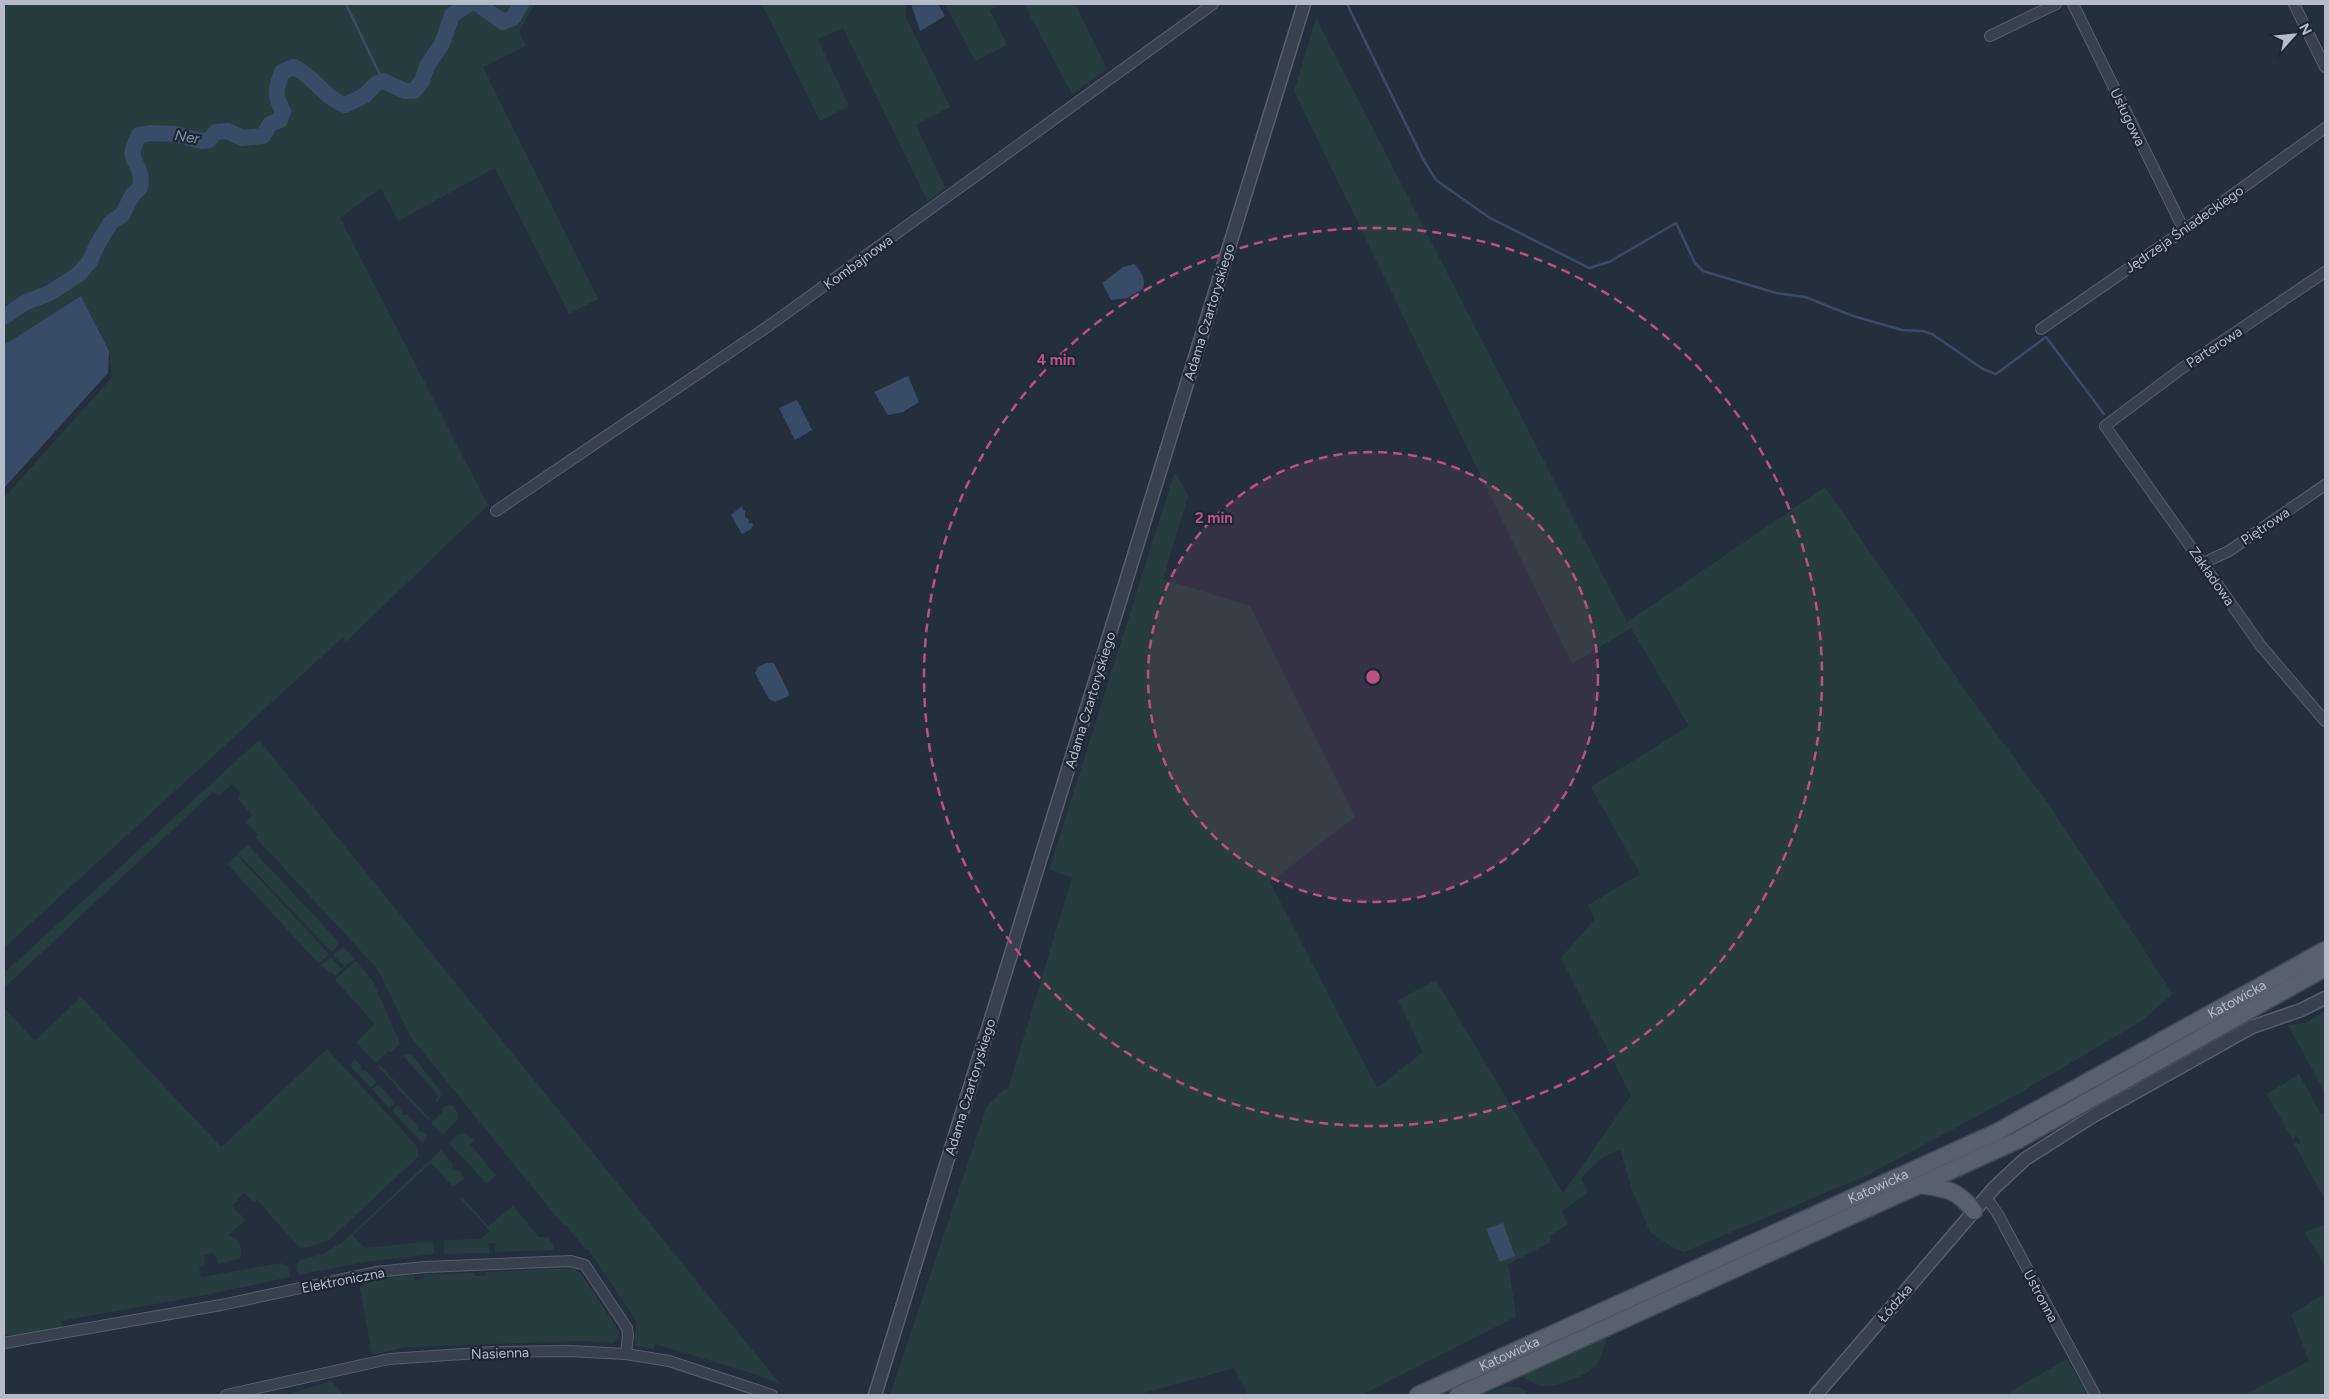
<svg xmlns="http://www.w3.org/2000/svg" width="2329" height="1399" viewBox="0 0 2329 1399" font-family="Figtree,sans-serif">
<style>
.green{fill:#263c3f}
.water{fill:#394c67}
.lines{fill:none;stroke-linecap:round;stroke-linejoin:round}
.stream{stroke:#394c67;stroke-width:2.5}
.river{stroke:#394c67;stroke-width:16}
.minor-casing{stroke:#565f6c;stroke-width:12}
.tertiary-casing{stroke:#565f6c;stroke-width:15}
.primary-casing{stroke:#414a57;stroke-width:19}
.minor{stroke:#38414e;stroke-width:10}
.tertiary{stroke:#38414e;stroke-width:12}
.primary{stroke:#56606e;stroke-width:16}
.ring{fill:none;stroke:#bd5182;stroke-width:2.5;stroke-dasharray:9 6}
.labels{text-anchor:middle;stroke-width:4.5;stroke-linejoin:round;paint-order:stroke}
.street-label{font-size:14px;fill:#b4bcc9;stroke:#1d2633}
.water-label{font-size:15px;font-style:italic;fill:#7c92b1;stroke:#1d2633}
.centre{fill:#bd5182;stroke:#1d2633;stroke-width:2.5}
.ring-label{font-size:15px;text-anchor:middle;font-weight:bold;fill:#bd5182;stroke:#1d2633;stroke-width:4.5;stroke-linejoin:round;paint-order:stroke}
</style>
<rect width="100%" height="100%" fill="#242f3e"/>
<path class="green" d="M4,4H535L519,31L526,46L483,67L598,299L569,314L495,168L398,221L381,188L340,218L488,505L346,642L343,637L4,948V498L112,377L109,351L81,296L4,345Z
M762,4H906V17L950,107L916,125L945,187L928,202L843,28L818,39L849,106L820,121Z
M945,4H1001L990,10L1007,45L975,61Z
M1024,4H1075L1107,69L1072,94Z
M1316,18L1627,622L1825,487L1984,717L2050,806L2173,994L2140,1022L2018,1094L1868,1175L1684,1252L1670,1246L1650,1232L1632,1190L1620,1150L1603,1157L1581,1178L1588,1193L1562,1211L1568,1225L1550,1235L1551,1242L1508,1264L1516,1315L1515,1317L1362,1395H1248L1234,1368L1137,1395H890L987,1106L1004,1090L1008,1089L1072,878L1051,870L1050,867L1174,474L1178,476L1188,496L1163,579L1250,606L1355,817L1270,882L1377,1088L1423,1052L1398,1000L1436,980L1563,1193L1631,1096L1561,958L1595,919L1588,905L1640,874L1591,787L1689,726L1631,628L1572,664L1294,91Z
M259,740L780,1384L754,1374L655,1344L654,1349L636,1346L634,1340L637,1322L588,1249H585L566,1225L564,1226L410,1036L379,972L371,962L256,838L258,835L246,822L252,815L237,798L241,793L232,784L219,796L213,792L4,988V973Z
M248,845L340,943L332,952L238,854Z
M237,855L329,954L319,964L227,864Z
M343,946L354,959L345,967L333,955Z
M331,957L342,969L336,976L331,971L329,973L321,965Z
M356,961L373,981L399,1041V1045L390,1053L388,1051L376,1063L356,1042L375,1024L335,980Z
M81,997L221,1147L327,1049L417,1146L418,1157L329,1240L309,1247L301,1248L297,1245L257,1200L254,1203L244,1193L237,1199L238,1200L232,1206L246,1220L228,1235C239,1238 242,1245 241,1256L239,1259L218,1264L214,1253L204,1255L205,1265L199,1268L201,1277L281,1263L288,1267L290,1277L206,1295L61,1321L62,1328L21,1335H4V1008L35,1041Z
M2325,1012V1093L2288,1025L2305,1023Z
M408,1053L412,1055L439,1089L441,1095L438,1101H435L439,1096L403,1056L397,1061L401,1056Z
M355,1059L361,1065V1070L366,1071L377,1082L371,1088L351,1067V1064Z
M379,1064L430,1119L428,1120L378,1067Z
M2299,1074L2321,1114L2325,1112V1200L2293,1142L2300,1144V1139L2296,1135L2293,1141L2267,1094Z
M378,1084L396,1103L389,1108L372,1089Z
M398,1105L403,1110V1115H408L418,1126V1131L423,1132L428,1137L422,1143L392,1111Z
M446,1105L453,1106L458,1114L457,1120L442,1135L431,1123L443,1111L442,1109Z
M465,1133L474,1140L470,1144L496,1176L488,1183H486L449,1143L457,1135Z
M441,1150L452,1163L453,1170H459L465,1178L453,1187L431,1163L353,1235L365,1248L433,1241L434,1254L365,1262L298,1275L296,1266L300,1260L323,1254L344,1241Z
M462,1197L488,1226L513,1206L539,1237H548L553,1244V1250L495,1252L496,1243H488L490,1253L444,1254V1240L481,1239L490,1231L460,1198Z
M2325,1224V1267L2305,1232Z
M574,1268L582,1275L619,1331L618,1339L613,1343L585,1341L406,1347L372,1355L360,1287L364,1286L362,1280L414,1275L415,1280L424,1279V1274L474,1273L475,1276H486L485,1272Z
M2325,1294V1395H2244L2309,1361L2291,1314Z
M1607,1334C1605,1344 1602,1356 1597,1364C1590,1374 1556,1388 1543,1386C1534,1385 1526,1379 1518,1375Z
M2067,1359L2087,1395H2011L2008,1393Z
M331,1381L345,1395H285Z
M1506,1386L1522,1388L1529,1395H1481Z"/>
<path class="water" d="M911,4H938L945,16L920,31Z
M1134,264C1141,270 1146,279 1143,289L1127,298L1111,300L1102,283L1123,267Z
M81,296L109,351L108,373L4,488V345Z
M908,376L919,402L903,412L888,415L874,392Z
M797,400L812,430L795,440L779,408Z
M742,506L743,510L745,511V517L749,520L748,523H752L753,525L751,529L742,534L731,515Z
M766,663H774L788,691L789,696L775,702L769,699L755,673L758,667Z
M1503,1223L1515,1256L1500,1262L1486,1229Z"/>
<g class="lines">
<path class="stream" d="M346,4L383,81
M1347,4L1423,159L1436,180L1490,218L1589,268L1609,262L1676,223L1695,263L1703,271L1776,293L1805,297L1853,316L1902,330L1922,331L1932,334L1983,369L1996,374L2046,337L2104,414"/>
<path class="river" d="M478,4L503,22L513,18L521,4
M4,317L26,302L50,293L79,274L90,261L97,245L111,222L122,215L133,194L140,188C145,159 122,165 139,135L151,133L175,134L202,141L209,140L216,132L228,131L242,138L263,136L270,124L280,120L283,111C274,96 276,88 282,72L294,67C314,76 324,98 345,105L364,96L376,84L383,81L405,91H414L422,81L427,66L442,44L452,15L469,4"/>
<defs>
<path id="minor" d="M2073,4L2184,230
M2294,4L2325,67
M1990,36L2056,4
M2325,272L2181,369L2105,426L2261,646L2325,721
M2041,329L2184,230L2325,128
M496,511L770,325L1213,4
M2203,563L2229,551L2325,485
M1985,1199L1991,1204L1999,1216L2095,1395
M4,1343L221,1305L376,1272L425,1267L571,1261L585,1265L627,1328L628,1335L626,1354
M226,1395L389,1359L493,1352L568,1351L626,1354L669,1361L772,1395"/>
<path id="tertiary" d="M875,1395L1304,4
M1816,1395L1994,1188L2025,1159L2093,1116L2252,1027L2301,1010L2325,998"/>
<g id="primary">
<path d="M1920,1185C1947,1189 1956,1189 1974,1211"/>
<path id="s1" d="M1418,1395L1997,1132L2325,950"/>
<path d="M1458,1395L2018,1140L2325,968"/>
</g>
</defs>
<use href="#minor" class="minor-casing"/>
<use href="#tertiary" class="tertiary-casing"/>
<use href="#primary" class="primary-casing"/>
<use href="#minor" class="minor"/>
<use href="#tertiary" class="tertiary"/>
<use href="#primary" class="primary"/>
</g>
<circle cx="1373" cy="677" r="225" fill="#bd5182" fill-opacity=".12"/>
<g class="ring">
<circle cx="1373" cy="677" r="225"/>
<circle cx="1373" cy="677" r="449"/>
</g>
<g class="labels">
<g class="street-label">
<text transform="translate(2128 117) rotate(64)" y="5">Usługowa</text>
<text transform="translate(2184 229) rotate(-35)" y="5">Jędrzeja Śniadeckiego</text>
<text transform="translate(858 262) rotate(-36)" y="5">Kombajnowa</text>
<text transform="translate(1209 312) rotate(-73)" y="5">Adama Czartoryskiego</text>
<text transform="translate(2214 347) rotate(-33)" y="5">Parterowa</text>
<text transform="translate(2265 526) rotate(-34)" y="5">Piętrowa</text>
<text transform="translate(2212 576) rotate(55)" y="5">Zakładowa</text>
<text transform="translate(1090 700) rotate(-73)" y="5">Adama Czartoryskiego</text>
<text dy="5" stroke="none"><textPath href="#s1" startOffset="910">Katowicka</textPath></text>
<text transform="translate(970 1087) rotate(-73)" y="5">Adama Czartoryskiego</text>
<text dy="5" stroke="none"><textPath href="#s1" startOffset="505">Katowicka</textPath></text>
<text transform="translate(343 1280) rotate(-11)" y="5">Elektroniczna</text>
<text transform="translate(2041 1296) rotate(62)" y="5">Ustronna</text>
<text transform="translate(1895 1303) rotate(-50)" y="5">Łódzka</text>
<text transform="translate(500 1353) rotate(-2)" y="5">Nasienna</text>
<text dy="5" stroke="none"><textPath href="#s1" startOffset="100">Katowicka</textPath></text>
</g>
<g class="water-label">
<text transform="translate(187 137) rotate(9)" y="5">Ner</text>
</g>
</g>
<circle cx="1373" cy="677" r="8" class="centre"/>
<g class="ring-label">
<text x="1056" y="365">4 min</text>
<text x="1214" y="523">2 min</text>
</g>
<rect width="2329" height="1399" fill="none" stroke="#b4bcc9" stroke-width="10"/>
<g transform="translate(2294 35) rotate(63)" stroke="#1d2633" stroke-width="4" paint-order="stroke">
<path d="M0-4L9 19L0 12L-9 19Z" fill="#b4bcc9"/>
<text y="-8" font-size="14" font-weight="bold" text-anchor="middle" fill="#b4bcc9">N</text>
</g>
</svg>
